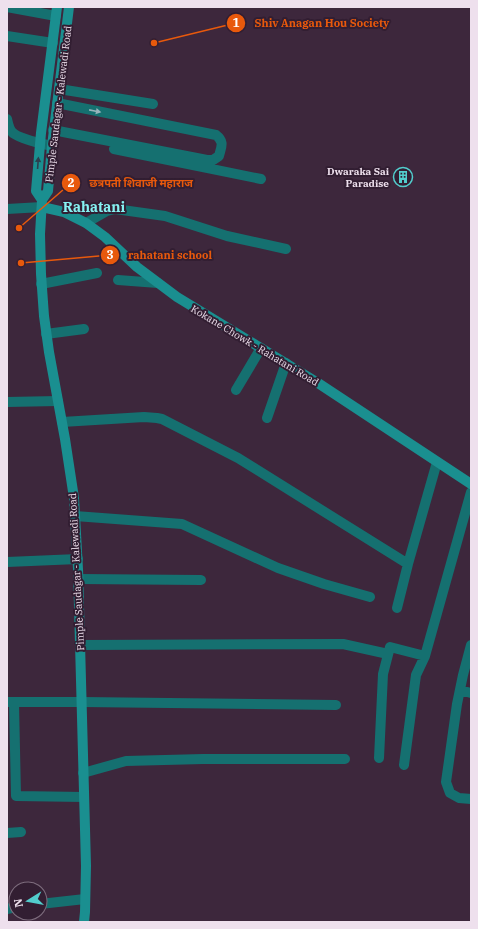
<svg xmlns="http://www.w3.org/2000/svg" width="478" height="929" viewBox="0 0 478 929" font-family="'IBM Plex Serif','Noto Sans Devanagari',serif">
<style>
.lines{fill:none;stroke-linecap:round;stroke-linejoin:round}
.street{stroke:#157070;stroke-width:10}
.secondary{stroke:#1a8f90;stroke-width:10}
.oneway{fill:#97b3bb}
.oneway2{fill:#2b404e}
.labels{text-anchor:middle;stroke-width:4;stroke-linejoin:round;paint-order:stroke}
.street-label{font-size:10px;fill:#eee0ed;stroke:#321e32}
.poi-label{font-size:10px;font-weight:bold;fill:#eee0ed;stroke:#321e32;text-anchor:end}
.district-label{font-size:14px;font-weight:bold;fill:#86f2f2;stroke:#321e32}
.leader{fill:none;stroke:#e8590c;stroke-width:1.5}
.callout-dot{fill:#e8590c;stroke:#321e32;stroke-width:1.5}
.mark-label{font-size:12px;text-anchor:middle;font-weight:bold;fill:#fff}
.callout-label{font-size:11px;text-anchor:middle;font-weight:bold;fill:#e8590c;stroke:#321e32;stroke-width:4;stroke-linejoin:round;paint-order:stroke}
</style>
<rect width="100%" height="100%" fill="#3d273c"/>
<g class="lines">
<path class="street" d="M7,7L56,16
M7,36L53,43
M59,89L153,104
M7,119C8,123 9,129 12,132C17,138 43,144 52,146
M53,130L207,160H213L219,156C221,147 225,142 216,135L57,103
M114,149L261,179
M7,209L42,207
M86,223L107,211L115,209L165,216L227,236L286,249
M118,280L158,283
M41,284L97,273
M46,334L84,329
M236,390L261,348
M7,402L58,401
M267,418L286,363
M62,422L144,417L157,418L162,419L238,458L408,564
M75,516L182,524L278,568L324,584L370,597
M7,562L78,559
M79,579L201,580
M397,608L408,564L437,462
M80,645L343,644L388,654
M471,645L463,675L457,704L446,782L450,793L459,798L471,799
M460,690L471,693
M7,702H82L336,705
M14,702L16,796L84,797
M379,758L383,674L390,647L425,656
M404,765L416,675L425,656L471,492
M83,773L126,761L203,759H345
M7,833L21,832
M40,904L85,899
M7,909L16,907"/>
<path class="secondary" d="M57,7L41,133L36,191L42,200L40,234L41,274L44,316L49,352L65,439L74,498L78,569L86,866L85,912L84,922
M42,200L48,191L52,146L69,7
M42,207L64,212L86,223L105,237L137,267L177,297L318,383L471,484"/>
</g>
<defs><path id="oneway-solid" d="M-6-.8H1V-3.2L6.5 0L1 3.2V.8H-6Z"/></defs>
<use class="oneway" href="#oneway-solid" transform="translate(95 111) rotate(11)"/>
<use class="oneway2" href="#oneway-solid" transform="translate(38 163) rotate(-86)"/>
<defs>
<symbol id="building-ring" viewBox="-11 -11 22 22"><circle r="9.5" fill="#321e32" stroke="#52cdcd" stroke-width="1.5"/><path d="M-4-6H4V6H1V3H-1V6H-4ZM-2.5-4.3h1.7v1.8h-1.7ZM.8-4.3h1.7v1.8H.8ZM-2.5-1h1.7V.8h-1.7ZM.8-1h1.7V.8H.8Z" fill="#52cdcd"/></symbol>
</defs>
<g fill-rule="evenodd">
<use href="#building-ring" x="392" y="166" width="22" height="22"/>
</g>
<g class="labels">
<g class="street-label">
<text transform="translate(58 104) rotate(-83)" y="4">Pimple Saudagar - Kalewadi Road</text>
<text transform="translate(255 345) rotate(31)" y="4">Kokane Chowk - Rahatani Road</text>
<text transform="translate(76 572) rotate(-93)" y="4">Pimple Saudagar - Kalewadi Road</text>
</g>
<g class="poi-label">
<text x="389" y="175">Dwaraka Sai<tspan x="389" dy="12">Paradise</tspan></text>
</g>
<g class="district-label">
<text x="94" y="212">Rahatani</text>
</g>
</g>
<path class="leader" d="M154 43L236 23M19 228L71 183M21 263L110 255"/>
<g class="callout-dot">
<circle cx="154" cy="43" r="4"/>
<circle cx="19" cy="228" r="4"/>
<circle cx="21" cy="263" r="4"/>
<circle cx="236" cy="23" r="10"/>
<circle cx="71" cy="183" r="10"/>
<circle cx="110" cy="255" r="10"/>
</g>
<g class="mark-label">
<text x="236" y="27">1</text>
<text x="71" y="187">2</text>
<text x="110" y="259">3</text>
</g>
<g class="callout-label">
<text x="322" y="27">Shiv Anagan Hou Society</text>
<text x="141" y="187">छत्रपती शिवाजी महाराज</text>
<text x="170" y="259">rahatani school</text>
</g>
<rect width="478" height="929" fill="none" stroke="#eee0ed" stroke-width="16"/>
<g transform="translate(28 901) rotate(259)"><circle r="19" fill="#321e32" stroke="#7d6c7d"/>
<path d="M0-3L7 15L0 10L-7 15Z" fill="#52cdcd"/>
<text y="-6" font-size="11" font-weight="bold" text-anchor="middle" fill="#eee0ed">N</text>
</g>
</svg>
